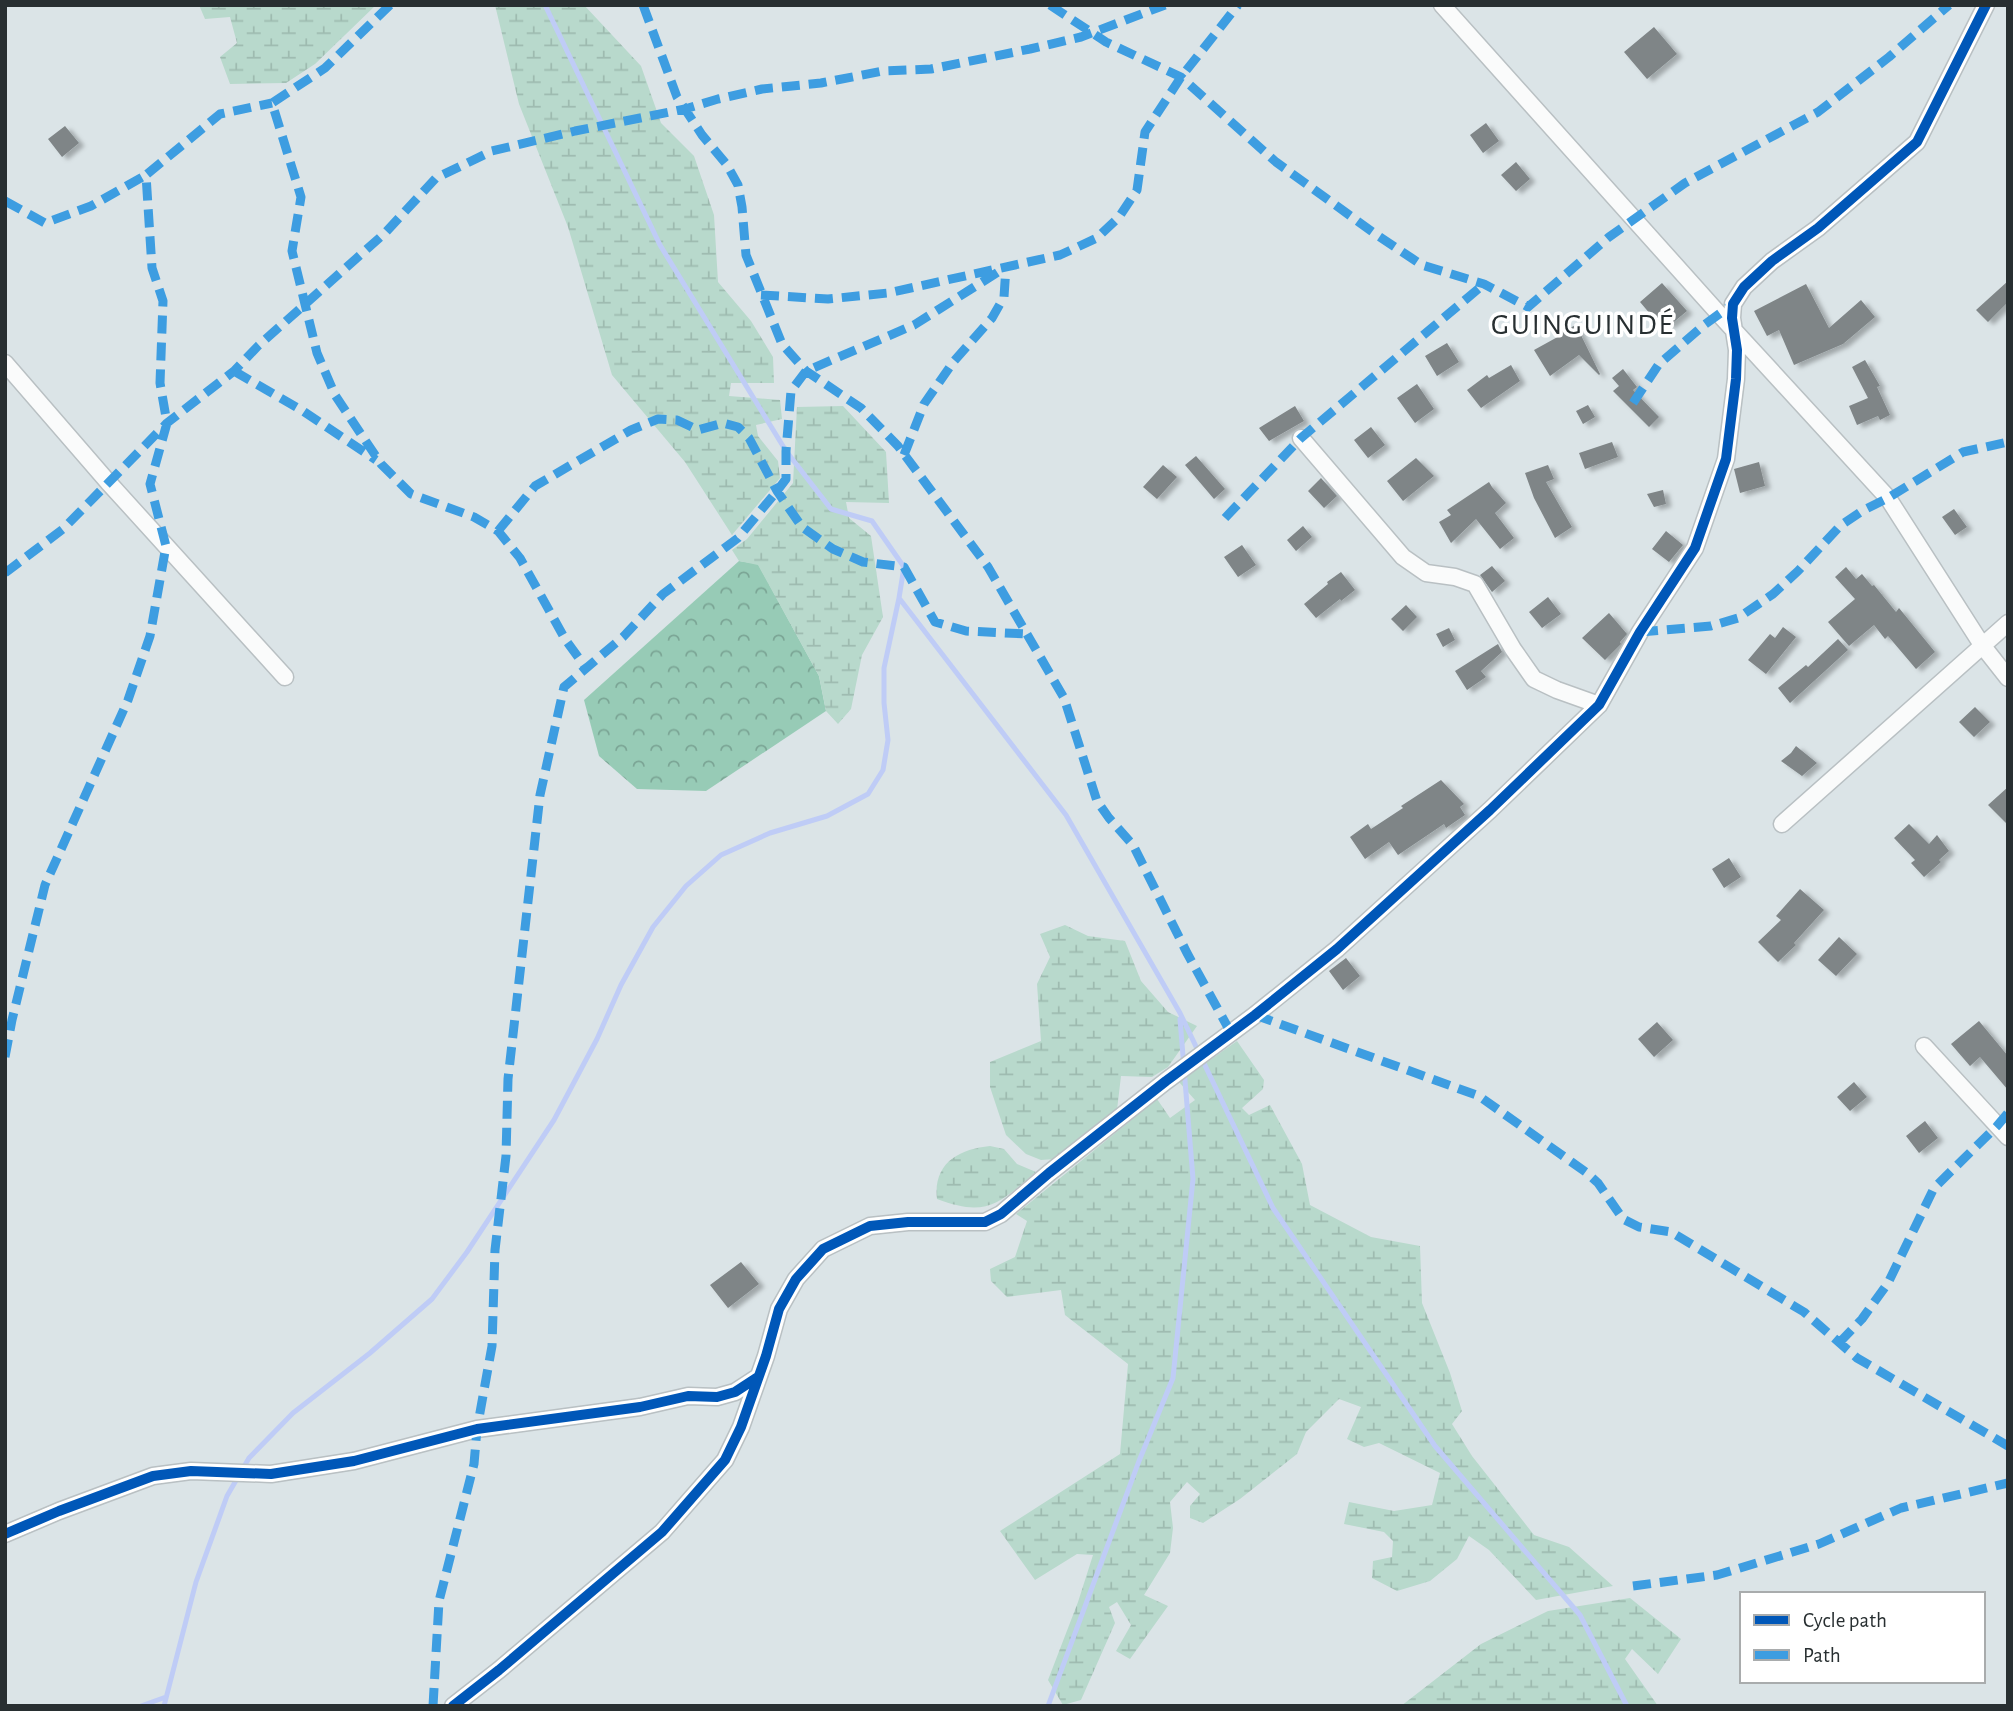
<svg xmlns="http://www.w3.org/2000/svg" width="2013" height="1711" viewBox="0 0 2013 1711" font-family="'Alegreya Sans',sans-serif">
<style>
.forest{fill:url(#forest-crowns)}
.wetland{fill:url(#wetland-marsh)}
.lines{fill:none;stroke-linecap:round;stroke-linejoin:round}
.stream{stroke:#bfccf6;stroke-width:5}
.building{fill:#7f8587;filter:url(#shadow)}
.street-casing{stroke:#b9c0c3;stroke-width:19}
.street{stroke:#fafbfb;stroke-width:16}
.quiet{stroke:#3d9de1;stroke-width:9;stroke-dasharray:18 9;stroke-linecap:butt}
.cycleway-casing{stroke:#fff;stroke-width:15}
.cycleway{stroke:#0057b8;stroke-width:10}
.labels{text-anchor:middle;stroke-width:7;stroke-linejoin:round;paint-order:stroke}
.quarter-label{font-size:30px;letter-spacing:2px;fill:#282f31;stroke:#fff}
</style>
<defs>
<pattern id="forest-crowns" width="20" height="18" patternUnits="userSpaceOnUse" patternTransform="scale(1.75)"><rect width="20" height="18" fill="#97cbb6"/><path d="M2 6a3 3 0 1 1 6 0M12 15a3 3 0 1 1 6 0" fill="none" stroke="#7ba595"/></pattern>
<pattern id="wetland-marsh" width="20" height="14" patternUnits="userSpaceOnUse" patternTransform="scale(1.75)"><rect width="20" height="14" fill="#b8d9cc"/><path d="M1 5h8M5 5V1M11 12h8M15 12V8" fill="none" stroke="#9ebbb0"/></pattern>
<filter id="shadow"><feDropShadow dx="5.5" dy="3" stdDeviation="2" flood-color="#0004"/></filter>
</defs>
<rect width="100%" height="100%" fill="#dbe4e7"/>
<path class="forest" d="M739,561L758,564L819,676L826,711L706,791L637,789L599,756L584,700Z"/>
<path class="wetland" d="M199,5H376L315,64L286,83L230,84L220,57L237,43L230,17L205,19Z
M495,5H584L641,66L661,123L694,156L714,215L718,282L751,321L773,357L774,383H731L729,396L780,400L782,419L756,425L758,436L778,461L780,478L732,535L685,462L612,375L568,227L519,104Z
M843,406L886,452L889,503L846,502L849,518L871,536L883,617L862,655L851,709L838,724L826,711L819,676L758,565L739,561L732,550L747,539L793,483L797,407Z
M1065,925L1088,936L1125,941L1141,981L1168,1012L1197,1026L1168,1067L1152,1077L1121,1076L1117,1110L1055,1159L1041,1160L1026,1154L1006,1135L990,1087V1062L1041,1041L1037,984L1050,957L1040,934Z
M1237,1041L1264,1080L1263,1089L1242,1108L1249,1115L1270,1105L1302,1164L1310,1205L1371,1237L1420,1246L1422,1303L1450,1373L1462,1411L1452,1424L1472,1456L1534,1535L1569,1547L1613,1586L1536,1600L1489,1550L1469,1536L1457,1559L1430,1581L1397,1591L1372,1578L1373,1561L1392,1557L1393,1541L1384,1532L1344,1524L1349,1502L1394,1511L1432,1505L1440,1473L1379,1443L1364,1447L1347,1439L1361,1407L1339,1399L1306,1432L1297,1454L1240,1499L1203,1523L1190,1518V1506L1200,1494L1187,1482L1170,1502L1173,1528L1170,1553L1144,1595L1168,1606L1130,1659L1116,1651L1131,1625L1117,1602L1109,1607L1115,1623L1081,1700L1063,1705L1048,1680L1078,1602L1093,1555L1077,1554L1035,1580L1000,1531L1120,1454L1128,1364L1065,1315L1061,1290L1007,1297L991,1281L990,1269L1015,1257L1027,1221L1016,1214L1157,1099L1170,1118L1195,1100L1179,1082Z
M990,1146L1004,1149L1017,1164L1036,1172C999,1203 987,1218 937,1199C933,1163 959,1149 990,1146Z
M1630,1598L1681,1639L1658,1674L1632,1649L1625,1659L1658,1706H1401L1481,1644L1548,1611Z"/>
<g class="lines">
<path class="stream" d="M545,5L660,245L786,451L831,509L872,521L904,567L899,598L1066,815L1180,1013L1273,1208L1435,1446L1580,1615L1627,1706
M141,1706L166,1697
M164,1706L196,1582L227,1496L249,1458L293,1413L370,1353L432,1299L467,1252L554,1120L597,1039L621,985L653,927L686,886L721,855L770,833L827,816L868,794L883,770L888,740L884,703V668L899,598
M1048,1706L1139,1461L1173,1378L1193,1179L1180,1019"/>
</g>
<path class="building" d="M1654,27L1677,54L1647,79L1624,52Z
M1486,123L1499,141L1483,153L1470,135Z
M65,126L79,143L62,157L48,139Z
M1516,162L1530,179L1516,191L1501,175Z
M2008,281V302L1988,322L1976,310Z
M1662,283L1687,311L1669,326L1662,318L1657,322L1640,302Z
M1806,284L1829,328L1861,300L1875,317L1843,344L1794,365L1779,330L1767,336L1754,311Z
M1576,325L1600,374L1599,375L1579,355L1550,376L1534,350L1563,334L1561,332Z
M1447,343L1459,362L1437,376L1425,356Z
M1865,360L1880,386L1877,387L1890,415L1880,420L1878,416L1857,425L1849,406L1868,398L1852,367Z
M1511,365L1520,381L1481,408L1467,390L1487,375L1489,378Z
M1623,369L1637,387L1633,390L1659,417L1649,427L1613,391L1619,386L1612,378Z
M1417,384L1434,409L1415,423L1397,398Z
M1588,405L1595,417L1583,424L1576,411Z
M1295,406L1304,421L1269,441L1259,428Z
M1371,427L1385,445L1368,458L1354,440Z
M1612,442L1618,457L1585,469L1579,453Z
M1196,456L1225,489L1214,499L1185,465Z
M1416,458L1434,476L1403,501L1387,481Z
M1759,462L1765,486L1740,493L1734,469Z
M1163,465L1177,477L1157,499L1143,487Z
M1548,465L1554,479L1546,482L1572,527L1555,538L1534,498L1525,473Z
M1321,478L1337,496L1324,508L1308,491Z
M1489,482L1492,487L1506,503L1495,513L1514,538L1500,549L1476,519L1451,543L1439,522L1451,515L1447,510Z
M1663,490L1666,504L1654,507L1647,494Z
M1954,509L1967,527L1955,535L1942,517Z
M1303,526L1312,537L1296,551L1287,540Z
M1666,531L1683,545L1669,562L1652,549Z
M1242,545L1256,565L1238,577L1224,557Z
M1492,566L1505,581L1492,592L1480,575Z
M1846,567L1856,579L1862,574L1872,586L1874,585L1896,612L1899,608L1935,652L1916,669L1888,636L1885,639L1874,625L1849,646L1828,622L1855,599L1835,577Z
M1341,572L1355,590L1341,601L1340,599L1316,618L1304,604L1328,584L1327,582Z
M1548,597L1561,614L1542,628L1529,612Z
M1406,605L1417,617L1403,631L1391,619Z
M1609,613L1627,634L1620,642L1621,644L1605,660L1582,638Z
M1783,627L1796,637L1766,674L1748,660L1770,634L1775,638Z
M1449,628L1455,640L1443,647L1436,634Z
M1838,639L1848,650L1790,703L1778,688L1806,665L1808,667Z
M1498,644L1502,652L1481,671L1486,677L1467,690L1455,671Z
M1975,707L1990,722L1974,737L1959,722Z
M1796,746L1817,763L1802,776L1781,761L1791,753Z
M1441,780L1464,804L1460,807L1465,815L1446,828L1444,824L1398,855L1389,842L1365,859L1350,837L1368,824L1371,829L1403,808L1401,806Z
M2008,787V825L1988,805Z
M1909,824L1929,844L1937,835L1949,851L1939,860L1941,862L1924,877L1911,863L1915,860L1894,838Z
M1729,858L1741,877L1724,888L1712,869Z
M1800,889L1824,910L1794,943L1796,945L1778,962L1758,942L1781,920L1776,916Z
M1839,937L1857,954L1836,976L1818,960Z
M1346,958L1360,976L1343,990L1329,971Z
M1979,1021L2008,1056V1090L1980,1057L1970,1066L1951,1044Z
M1657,1022L1673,1040L1654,1057L1638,1039Z
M1854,1082L1867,1097L1850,1111L1837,1097Z
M1925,1121L1938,1138L1919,1153L1906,1136Z
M741,1262L759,1284L728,1308L710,1285Z"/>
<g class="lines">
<defs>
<path id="street" d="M1442,5L1719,314L1888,498L1982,645L2008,678
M5,363L108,482L285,677
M1301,438L1403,557L1426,573L1455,577L1475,584L1513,649L1534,679L1557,690L1599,705
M1782,824L2008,623
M1924,1046L2008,1137
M5,1534L59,1511L153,1476L191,1471L271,1474L354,1461L477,1429L640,1407L688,1396L717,1397L735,1392L758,1377
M453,1706L499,1670L662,1532L725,1460L741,1427L766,1356L779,1309L796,1279L823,1249L870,1226L908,1222H985L1001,1214L1049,1173L1166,1081L1255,1015L1337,949L1490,810L1599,705L1640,632L1695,548L1726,459L1736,379L1737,350L1732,318L1733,304L1744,287L1772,261L1818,228L1917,142L1986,5"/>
</defs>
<use href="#street" class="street-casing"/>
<use href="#street" class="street"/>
<path class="quiet" d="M390,5L325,68L272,103L301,197L292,251L317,353L335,395L381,464L411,494L474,517L498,531L520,558L565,639L586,668
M643,5L677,97L702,135L727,165L738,185L742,207L746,255L782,344L806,371L861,408L898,446L988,567L1064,698L1097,801L1109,818L1133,845L1187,953L1231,1033
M1050,5L1106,42L1181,77L1276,162L1374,233L1422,265L1484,284L1528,307L1609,237L1685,183L1818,112L1889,57L1949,5
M5,201L45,223L91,206L146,175
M761,295L828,299L888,293L1060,255L1097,238L1119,217L1137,190L1145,132L1181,77L1238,5
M234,371L303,411L376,460
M1633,403L1659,364L1704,325L1733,304
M904,455L924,404L954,361L992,318L1004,297L1006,267
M1225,518L1301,438L1484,284
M498,531L535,486L631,430L658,419L677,420L698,430L723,423L738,427L749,438L777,491L802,527L833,549L863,562L904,567L935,622L966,631L1027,634
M5,573L63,529L167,423L234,371L258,346L385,233L436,178L492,151L575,131L685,109L718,99L762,89L821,83L883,71L931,69L1030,49L1081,37L1165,5
M1640,632L1711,626L1738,618L1773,594L1798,571L1840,526L1862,511L1888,498L1963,452L2008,442
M1255,1015L1479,1096L1587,1173L1598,1183L1623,1219L1639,1227L1671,1232L1804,1312L1857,1358L2008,1446
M5,1057L12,1020L45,885L128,700L150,636L166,546L150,484L167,423L160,383L163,301L152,268L146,175L220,114L272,103
M1839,1343L1862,1319L1888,1283L1934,1188L1997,1126L2008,1113
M1633,1586L1717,1575L1819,1544L1901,1508L2008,1483
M433,1706L439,1601L474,1464L477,1429L492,1346L495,1250L506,1156L508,1079L540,795L564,687L623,637L663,594L738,538L777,491L786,479V451L791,391L806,371L914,325L1006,267"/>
<defs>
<path id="cycleway" d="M5,1534L59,1511L153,1476L191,1471L271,1474L354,1461L477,1429L640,1407L688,1396L717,1397L735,1392L758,1377
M453,1706L499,1670L662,1532L725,1460L741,1427L766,1356L779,1309L796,1279L823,1249L870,1226L908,1222H985L1001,1214L1049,1173L1166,1081L1255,1015L1337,949L1490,810L1599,705L1640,632L1695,548L1726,459L1736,379L1737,350L1732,318L1733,304L1744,287L1772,261L1818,228L1917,142L1986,5"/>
</defs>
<use href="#cycleway" class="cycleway-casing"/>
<use href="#cycleway" class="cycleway"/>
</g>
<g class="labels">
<g class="quarter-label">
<text x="1583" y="334">GUINGUINDÉ</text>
</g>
</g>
<rect width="2013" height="1711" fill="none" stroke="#282f31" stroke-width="14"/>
<rect x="1740" y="1592" width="245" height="91" fill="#ffffff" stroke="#a9acad" stroke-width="2"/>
<rect x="1754" y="1615" width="35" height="10" fill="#0057b8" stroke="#a9acad" stroke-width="2"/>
<text x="1803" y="1627" font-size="21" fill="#282f31">Cycle path</text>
<rect x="1754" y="1650" width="35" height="10" fill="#3d9de1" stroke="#a9acad" stroke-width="2"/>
<text x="1803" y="1662" font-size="21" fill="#282f31">Path</text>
</svg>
